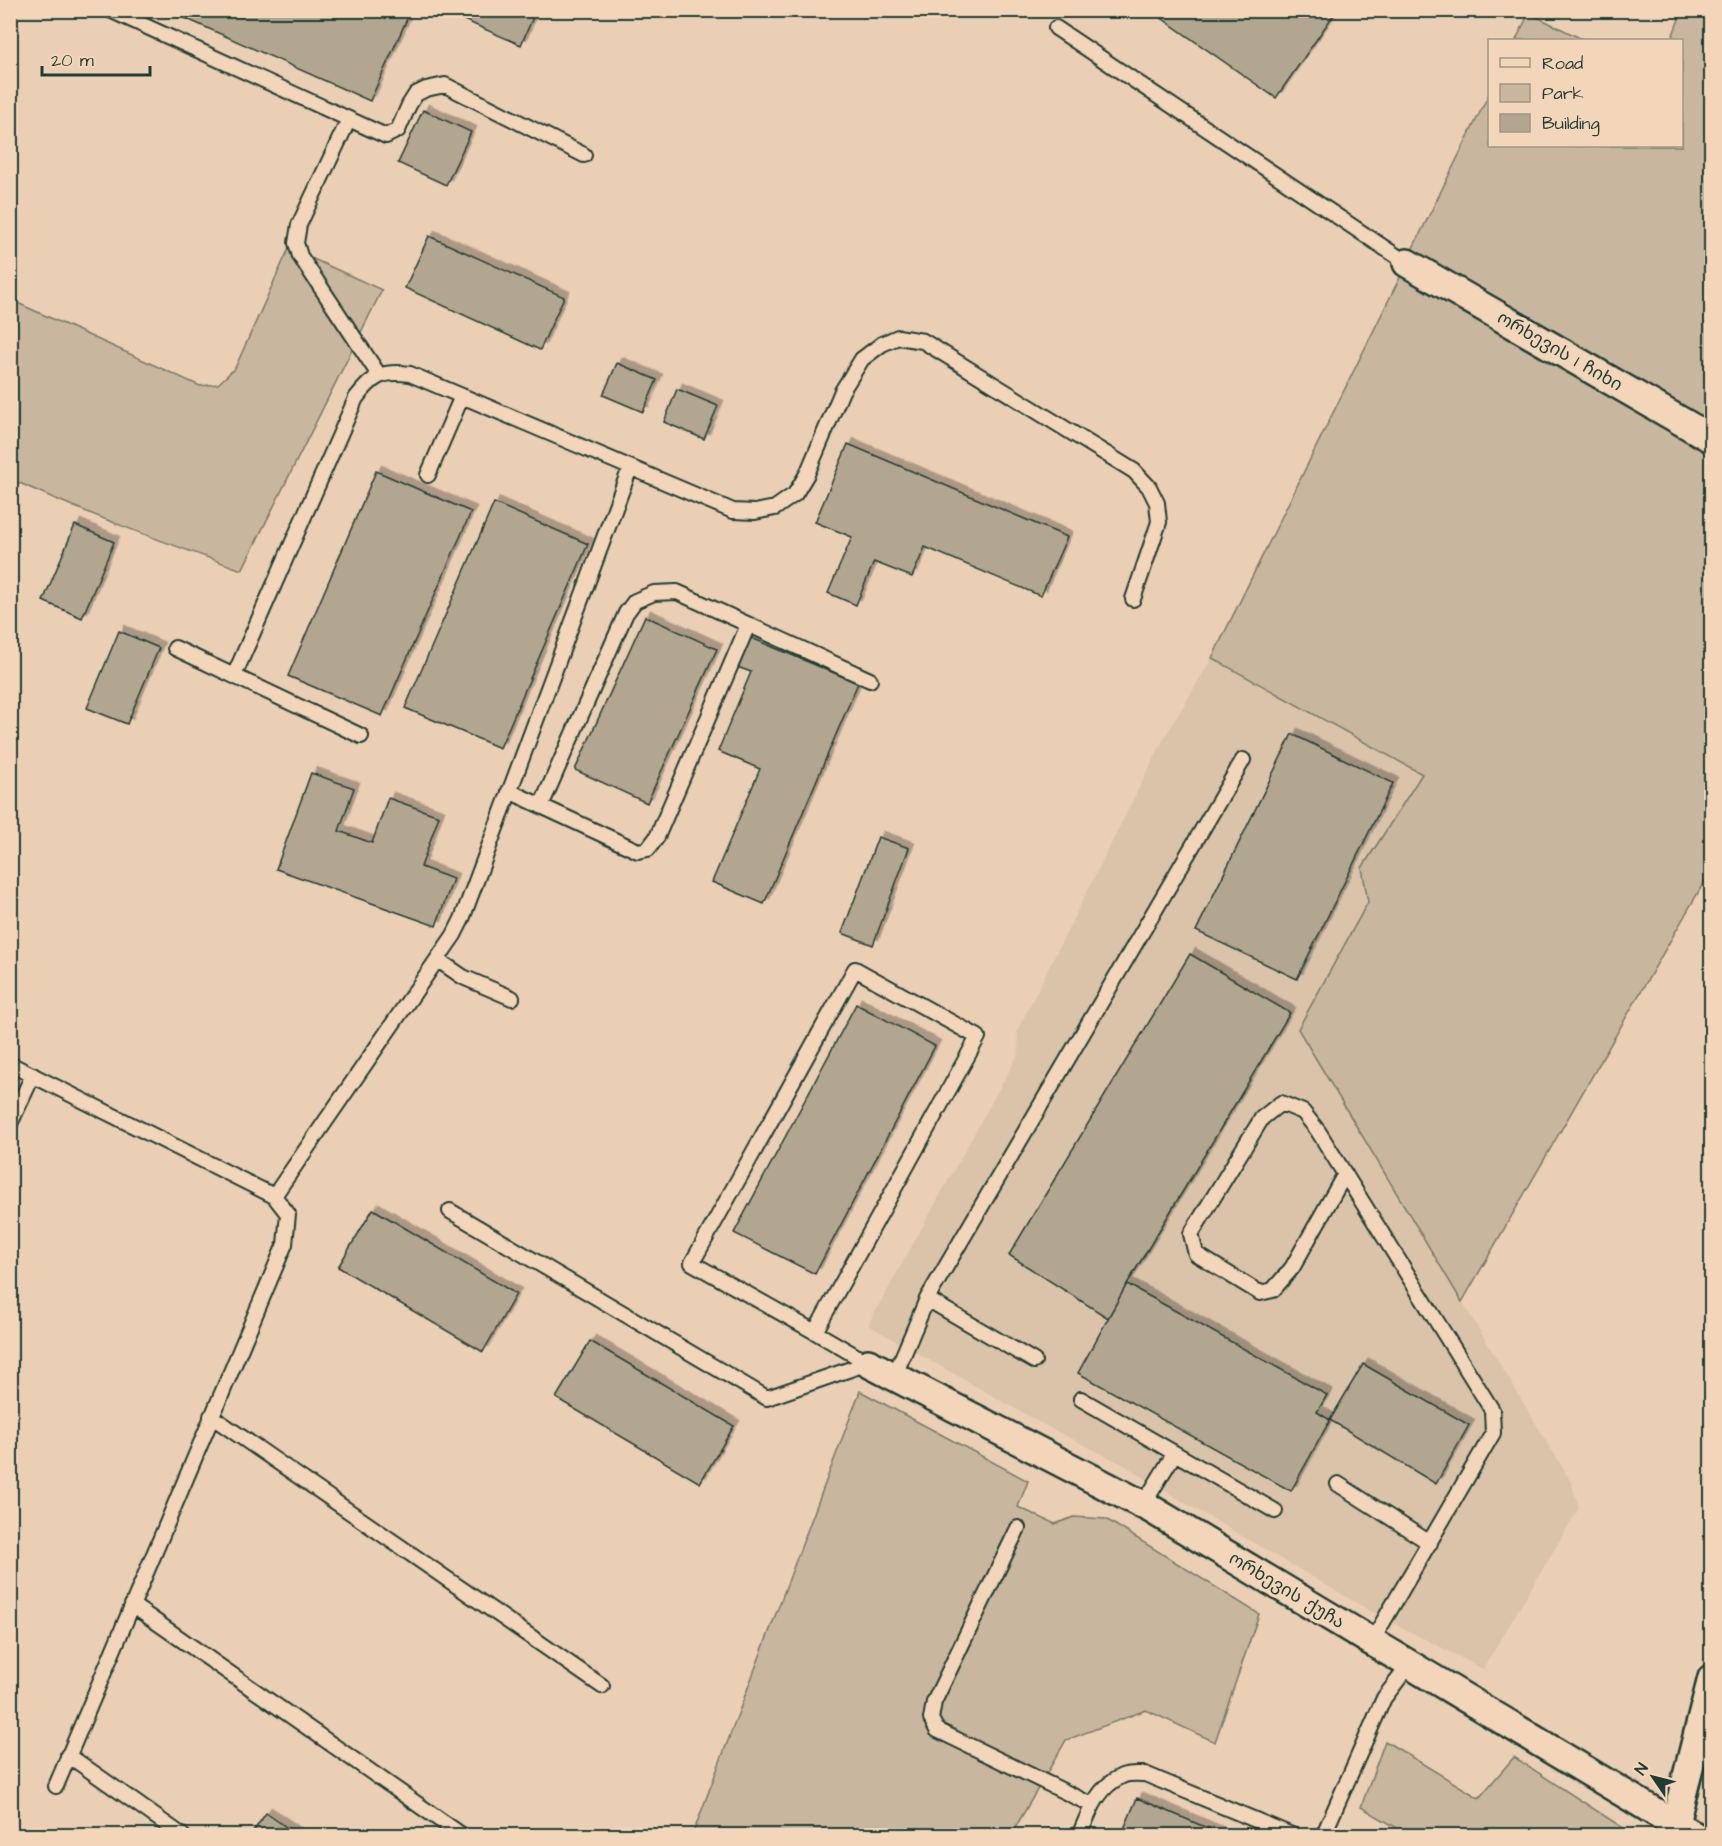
<svg xmlns="http://www.w3.org/2000/svg" width="1722" height="1846" viewBox="0 0 1722 1846" font-family="'Architects Daughter','Noto Sans Georgian',sans-serif">
<style>
.built{fill:#dac3a9}
.green{fill:#c9b69e;stroke:#747a69;stroke-width:1.5}
.building{fill:#b2a690;stroke:#1f3d34;stroke-width:1.5;filter:url(#shadow)}
.lines{fill:none;stroke-linecap:round;stroke-linejoin:round}
.lane-casing{stroke:#1f3d34;stroke-width:18}
.street-casing{stroke:#1f3d34;stroke-width:32}
.lane{stroke:#f3d5b9;stroke-width:14}
.street{stroke:#f3d5b9;stroke-width:27}
.labels{text-anchor:middle;stroke-width:6;stroke-linejoin:round;paint-order:stroke}
.street-label{font-size:18px;fill:#1f3d34;stroke:#f3d5b9}
</style>
<defs>
<filter id="shadow"><feDropShadow dx="5.5" dy="-5.5" stdDeviation="0" flood-color="#0004"/></filter>
</defs>
<rect width="100%" height="100%" fill="#ebcfb4"/>
<filter id="ink" filterUnits="userSpaceOnUse"><feTurbulence type="fractalNoise" baseFrequency=".0167" numOctaves="2"/><feDisplacementMap in="SourceGraphic" scale="12" xChannelSelector="R" yChannelSelector="G"/><feConvolveMatrix kernelMatrix="1 2 1 2 8 2 1 2 1" color-interpolation-filters="sRGB"/></filter>
<g filter="url(#ink)">
<path class="built" d="M1212,658L1422,774L1362,868L1368,902L1298,1029L1571,1482L1579,1508L1483,1669L1372,1612L1175,1497L1124,1465L1044,1425L868,1325L1019,1053L1017,1031L1163,740Z"/>
<path class="green" d="M1682,11H1711V426L1411,252L1489,94L1490,146H1682V40H1671Z
M1529,13L1584,40H1516Z
M289,248L382,290L242,570C164,542 86,514 11,479V300L200,386L218,384L235,368Z
M1403,271L1711,452V870L1462,1302L1298,1029L1368,902L1362,868L1422,774L1212,658Z
M860,1391L1028,1481L1018,1507L1055,1524L1074,1517L1106,1519L1259,1614L1215,1742L1146,1710L1066,1740L1011,1835L692,1836Z
M1385,1741L1479,1798L1514,1757L1634,1835H1409L1361,1807Z"/>
<path class="building" d="M167,10H411L370,101Z
M441,10H536L521,45Z
M1150,10H1337L1276,98Z
M423,110L471,132L446,185L398,163Z
M429,236L564,297L540,350L405,288Z
M617,363L657,380L643,412L603,395Z
M677,389L718,406L704,439L664,422Z
M848,444L1067,537L1041,596L925,547L912,577L874,562L856,605L828,593L852,537L815,522Z
M376,471L471,512L382,716L288,676Z
M494,503L588,544L500,748L405,708Z
M75,525L114,542L82,618L43,601Z
M645,616L717,649L647,803L575,770Z
M119,631L159,648L127,724L87,708Z
M749,637L858,683L764,904L712,882L760,769L718,751L751,672L737,667Z
M1292,734L1393,783L1297,979L1196,931Z
M311,773L354,788L339,831L372,843L388,798L439,816L421,867L453,879L436,926L276,869Z
M878,837L909,848L873,945L842,933Z
M1190,954L1290,1013L1127,1284L1108,1318L1009,1255Z
M856,1004L935,1046L815,1274L734,1233Z
M373,1209L516,1294L483,1352L338,1267Z
M1127,1284L1327,1395L1317,1412L1330,1420L1291,1491L1078,1373Z
M590,1341L734,1426L700,1483L556,1398Z
M1363,1364L1469,1425L1436,1484L1330,1420Z
M1137,1798L1226,1836H1121Z
M266,1813L299,1836H250Z"/>
<g class="lines">
<defs>
<path id="lane" d="M110,10L386,136L398,130L409,105L416,94L426,89L445,85L584,155
M1056,28L1407,263
M349,119L299,225L296,243L300,256L379,375
M428,475L462,396
M175,648L361,736
M234,676L356,398C373,376 382,370 410,374L733,511L755,512L775,508L795,494L807,474L842,391L862,359L882,344L898,337L923,341L1134,471L1149,487L1157,503L1159,522L1133,599
M509,791L638,851L648,849L657,837L748,625
M541,806L626,613L635,601L654,593L677,592L870,680
M438,960L463,977L512,998
M10,1064L274,1196L288,1214L285,1244L56,1786
M10,1124L33,1075
M1345,1174L1292,1268L1273,1290L1260,1293L1196,1254L1191,1234L1262,1118L1281,1103L1303,1112L1318,1131L1492,1410L1493,1433L1372,1641
M274,1196L454,935L462,919L630,468
M450,1211L767,1398L868,1363
M815,1332L978,1037L855,969L692,1263L815,1332L868,1363
M1034,1361L927,1299L1243,760
M894,1377L927,1299
M1081,1399L1275,1511
M211,1416L602,1686
M1338,1484L1430,1543
M1143,1505L1174,1454
M1018,1528L934,1702L931,1719L937,1730L1092,1805
M132,1605L463,1836
M68,1755L183,1836
M1079,1836C1089,1813 1097,1787 1122,1776C1128,1773 1138,1774 1145,1774L1294,1836
M1323,1836L1384,1698L1410,1664"/>
<path id="street" d="M1407,263L1712,439
M868,1363L1151,1509L1695,1836
M1675,1823L1712,1678"/>
</defs>
<use href="#lane" class="lane-casing"/>
<use href="#street" class="street-casing"/>
<use href="#lane" class="lane"/>
<use href="#street" class="street"/>
</g>
</g>
<g class="labels">
<g class="street-label">
<text transform="translate(1560 351) rotate(30)" y="6">ორხევის I ჩიხი</text>
<text transform="translate(1287 1590) rotate(31)" y="6">ორხევის ქუჩა</text>
</g>
</g>
<rect width="1722" height="1846" fill="none" stroke="#f3d5b9" stroke-width="36"/>
<rect x="18" y="18" width="1686" height="1810" fill="none" stroke="#1f3d34" stroke-width="2" filter="url(#ink)"/>
<rect x="1488" y="39" width="195" height="108" fill="#f3d5b9" stroke="#9e9884" stroke-width="1.5"/>
<rect x="1500" y="58" width="30" height="9" fill="#f3d5b9" stroke="#9e9884" stroke-width="1.5"/>
<text x="1542" y="69" font-size="18" fill="#1f3d34">Road</text>
<rect x="1500" y="84" width="30" height="18" fill="#c9b69e" stroke="#9e9884" stroke-width="1.5"/>
<text x="1542" y="99" font-size="18" fill="#1f3d34">Park</text>
<rect x="1500" y="114" width="30" height="18" fill="#b2a690" stroke="#9e9884" stroke-width="1.5"/>
<text x="1542" y="129" font-size="18" fill="#1f3d34">Building</text>
<g transform="translate(1653 1777) rotate(305)" stroke="#f3d5b9" stroke-width="4.5" paint-order="stroke">
<path d="M0-4.5L10 22L0 15L-10 22Z" fill="#1f3d34"/>
<text y="-9" font-size="16" font-weight="bold" text-anchor="middle" fill="#1f3d34">N</text>
</g>
<path d="M42 66v9h108v-9" fill="none" stroke="#1f3d34" stroke-width="3"/>
<text x="51" y="66" font-size="18" fill="#1f3d34" stroke="#f3d5b9" stroke-width="4.5" paint-order="stroke">20 m</text>
</svg>
